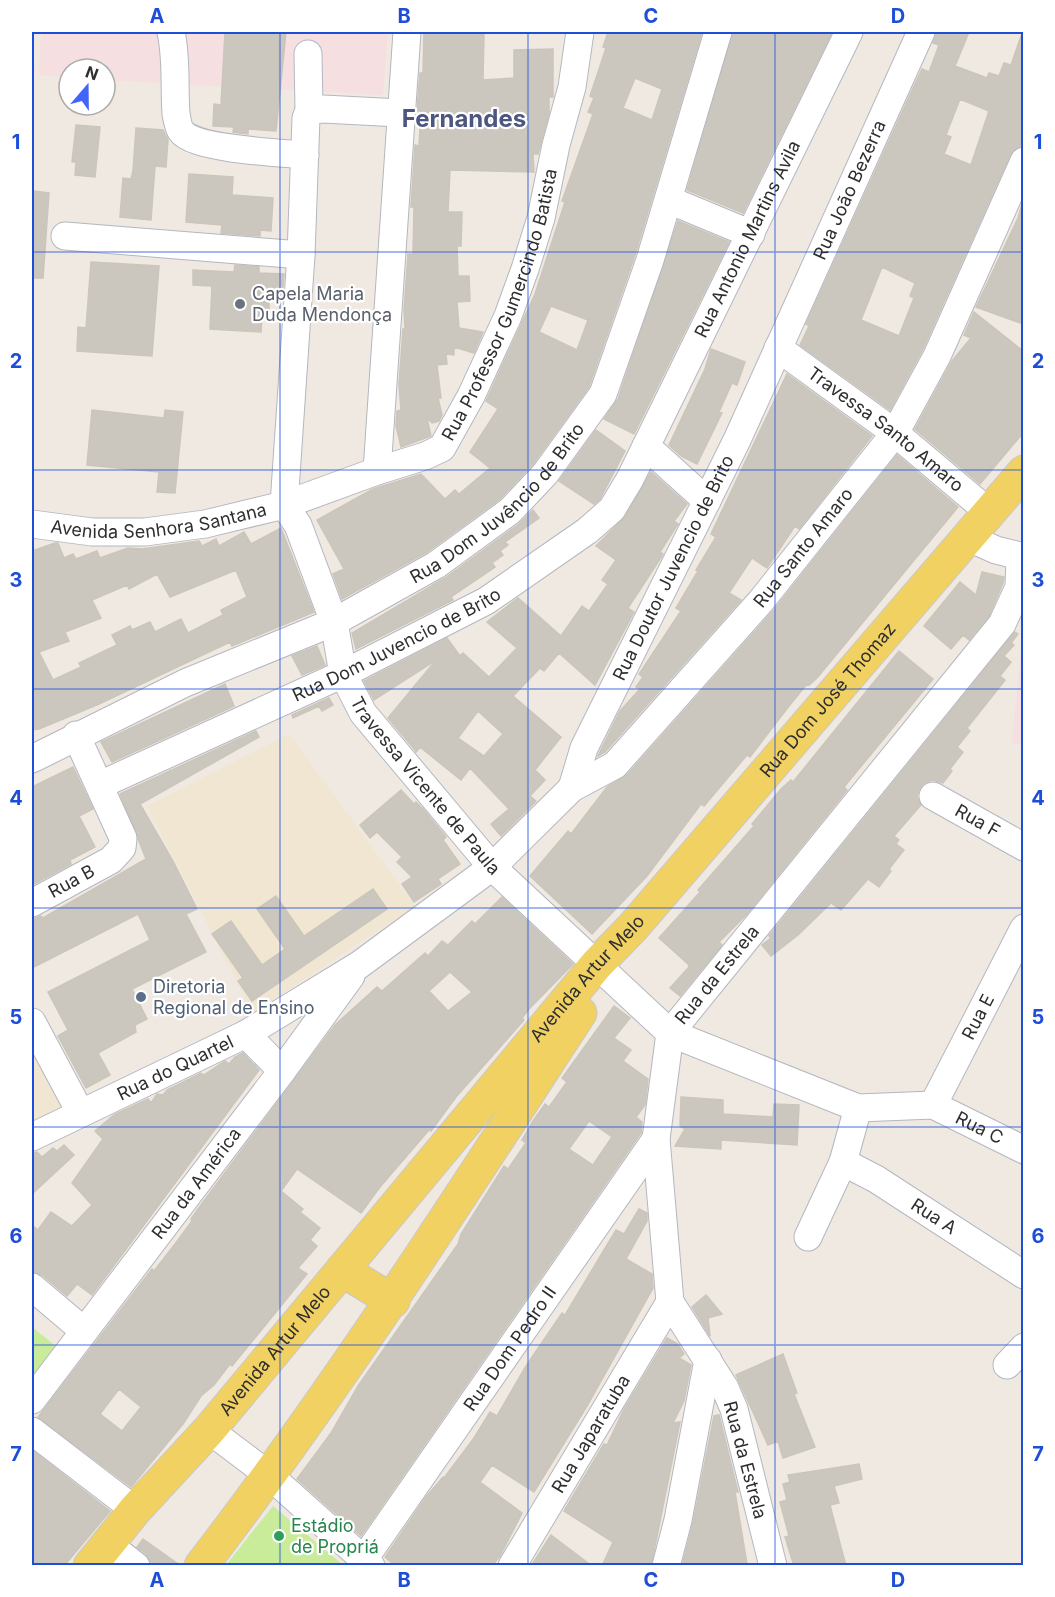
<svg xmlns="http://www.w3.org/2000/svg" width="1055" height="1597" viewBox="0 0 1055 1597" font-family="Inter,sans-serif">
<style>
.education{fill:#f0e6d1}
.medical{fill:#f5dfe0}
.pitch{fill:#c9ec9a}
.building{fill:#cbc7bf;stroke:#cbc5ba;stroke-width:1.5;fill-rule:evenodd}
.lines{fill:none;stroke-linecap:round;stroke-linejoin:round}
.minor-casing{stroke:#b4b7c1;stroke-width:29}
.major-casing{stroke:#c9c9c9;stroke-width:35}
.minor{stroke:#fff;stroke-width:27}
.major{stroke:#f2d163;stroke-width:33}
.grid{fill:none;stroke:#1d4ed8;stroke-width:1.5;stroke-opacity:0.55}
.worship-dot{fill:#6b7280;stroke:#fff;stroke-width:2}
.service-dot{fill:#5c6f8a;stroke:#fff;stroke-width:2}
.leisure-dot{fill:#2e9e5b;stroke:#fff;stroke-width:2}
.labels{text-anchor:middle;stroke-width:4.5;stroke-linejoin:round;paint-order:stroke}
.street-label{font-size:18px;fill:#2e2e2e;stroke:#fff}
.worship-label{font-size:18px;fill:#5b616d;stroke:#fff;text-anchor:start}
.service-label{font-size:18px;fill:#4e5e75;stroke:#fff;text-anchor:start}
.leisure-label{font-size:18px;fill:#27864d;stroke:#fff;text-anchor:start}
.district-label{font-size:24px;font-weight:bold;fill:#4d5680;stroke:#fff}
.neatline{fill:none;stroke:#1d4ed8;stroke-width:2}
.grid-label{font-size:20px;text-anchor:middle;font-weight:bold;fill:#1d4ed8}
</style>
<rect width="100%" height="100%" fill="#efe9e1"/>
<path class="education" d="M289,734L415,906L253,1013L147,806Z
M33,1049L65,1109L32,1122V1050Z"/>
<path class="medical" d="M41,32H388L383,95L105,80V69H69V77L39,75Z
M1023,632L1024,746H1023L1012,743Z"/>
<path class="pitch" d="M32,1327L57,1347L32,1379Z
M273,1506L343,1565H226Z"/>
<path class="building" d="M225,32H286L276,131L248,129V134L233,132L234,127L213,126L214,104L221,105Z
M424,32H484L483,80L514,78V50L553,49V97H549V113L538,154H533L534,172L450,170L448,212H462L461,246H457L458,276H469L470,301L457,302L459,328L483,332L474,353L454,347V355L446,354L447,364L437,365L441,398H438L442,415L439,421L432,423L427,418L431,436L401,447L396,426L397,411L401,410L399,385L403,329H405L404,310L408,254H413L414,207H411L415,145L419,146L421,111H417L420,73H423Z
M608,32H702L635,255L589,387L533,464L500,499L427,552L342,599L333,574L344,569L317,520L373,489L421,474L445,499L455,490L459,494L490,468L470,452L498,409L486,401L535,294L565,202L562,201L593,114L588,112L594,98L590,96L606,48L603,47ZM635,78L662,89L652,120L623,108ZM551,306L588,320L577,350L539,332Z
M733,32H832L743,213L687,190Z
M937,32H969L955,66L987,78L989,73L999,76L1004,63L1011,65L1021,36H1023V137L1020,146L1010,155L923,349L890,410L800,345L809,326L806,324L913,88L922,69L929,72L939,45L933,43ZM960,99L989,111L971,165L944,154L951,137L946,135ZM882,267L915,283L910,296L914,298L899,336L861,320Z
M76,125L100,127L95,177L75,175L76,162H72Z
M136,128L163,130L168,140L166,167L155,166L151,220L120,217L123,178L131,179L133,171Z
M189,174L233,177L232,195L273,198L271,231L260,230V236L221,233L222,225L186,222Z
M33,191L49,193L43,278H32Z
M1023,201V324L976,307L1018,218Z
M678,221L729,242L634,434L604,419L618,399Z
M91,262L159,266L152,356L77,351L78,327L86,328Z
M235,265L259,267V273L284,274L282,295L269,294V312H262L261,332L210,329L212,286L193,285V270L234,272Z
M974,312L1023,351V433L980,484L915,429L952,361L971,338L964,335Z
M711,349L745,362L737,385L732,383L719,412L722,413L697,464L681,456L669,445L705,369Z
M787,374L872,436L799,529L795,526L767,568L752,558L729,593L741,600L605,752L598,756L620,711L640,689L636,687L643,677L639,674L681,611L676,608L698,571L696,570L716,537L711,534Z
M92,410L164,418L165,410L183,412L175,493L157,492L159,472L87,465Z
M596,430L625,451L600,499L594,504L559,481Z
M897,455L958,507L817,678L809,685L807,684L789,706L750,757L747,755L704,806L701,804L647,876L592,934L530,876L568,831L571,834L607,787L627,775L773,611Z
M651,472L687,504L674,521L678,524L660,552L663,554L660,559L628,608L634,612L595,685L559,653L544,671L540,668L513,696L561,737L535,770L545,780L530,796L536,801L501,836L491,824L509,809L470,768L461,780L420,747L416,752L415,750L388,718L436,660L374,700L364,681L447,638L460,656L463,653L489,677L517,648L487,622L518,598L561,636L582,606L589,611L608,584L602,580L616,560L596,546L625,517ZM478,711L503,734L484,756L458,738Z
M533,510L539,518L505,542L508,545L500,551L503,555L492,563L495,567L451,597L453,600L356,649L352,633L445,578L519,524Z
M281,528L314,612L232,646L230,642L99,704L39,729L32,730V551L55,543H58L64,558L73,554L76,559L97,551L100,558L128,548L142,549L199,541L202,546L216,539L219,546L244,532L251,544ZM236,570L247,597L221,610L223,615L188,633L181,619L155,632L150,622L132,630L130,626L112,635L117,645L79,663L81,667L53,680L39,652L69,641L65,632L101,618L92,600L127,585L129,589L157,574L170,597Z
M982,572L1004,577L1003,583L989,616L969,640L963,635L951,649L924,626L960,582L976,595Z
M1015,632L1018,634L1011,643L1014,645L1004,656L1011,662L1000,676L1005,680L967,728L970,731L957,747L963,752L950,769L952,771L943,783L932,780L924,783L919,789L917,797L921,805L894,836L899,840L896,844L904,850L889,869L891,871L879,887L868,879L841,910L831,903L798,935L771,956L762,945L771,938L769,936Z
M317,646L325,665L302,675L292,656Z
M899,651L933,679L844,787L847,790L747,914L719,942L722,945L680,996L670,988L689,967L688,964L659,938L700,892L698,890L754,826L752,824L781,789L791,780L793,782Z
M225,684L234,706L112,762L101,742Z
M329,698L333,705L322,711L319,706L293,718L292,715Z
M256,731L259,737L140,804L173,861L197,909L186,914L206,952L132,989L147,1019L135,1025L136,1032L98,1053L110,1075L86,1088L58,1036L68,1030L48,992L150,940L138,914L32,968V919L41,916L43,918L146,859L120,794Z
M73,767L93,809L79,816L95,847L70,860L71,864L32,885V787Z
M401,790L414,804L416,802L424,810L446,837L443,840L460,864L438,879L441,884L414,902L402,884L412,877L397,862L402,857L377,832L370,838L360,825Z
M373,889L387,909L252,1001L238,981L243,978L212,934L231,921L262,965L285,949L257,909L276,896L304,936Z
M502,897L573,964L530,1008L522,1018L524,1020L456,1097L431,1131L429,1130L380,1187L361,1213L297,1169L281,1191L303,1209L300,1212L320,1228L310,1240L317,1246L298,1268L307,1274L232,1366L230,1364L214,1385L201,1396L183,1424L131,1487L38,1417L152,1269L154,1271L175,1244L192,1221L191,1219L198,1209L335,1025L377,987L382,991L425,953L428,956L442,941L448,945L472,921L475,924ZM450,972L472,992L448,1011L429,991ZM119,1389L141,1407L122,1431L100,1414Z
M614,1006L630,1018L614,1038L631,1050L623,1061L648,1079L645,1105L636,1117L642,1122L641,1133L361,1536L297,1479L331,1433L358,1386L458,1244L461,1234L504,1166L508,1169L526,1143L522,1140L533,1121L545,1104L549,1107L567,1082L562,1078ZM589,1121L612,1137L593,1165L569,1149Z
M243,1053L259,1070L92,1295L77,1284L67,1296L42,1275L32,1272V1225L38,1230L51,1212L72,1226L92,1205L72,1183L103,1139L95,1131L114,1115L148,1099L151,1103L157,1094L163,1095L167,1090L201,1073L204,1075L225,1061L229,1064L235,1057Z
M681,1097L723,1100V1114L773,1117L774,1104L799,1105L797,1145L721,1140V1149L675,1146L685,1129L680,1126Z
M64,1145L74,1155L32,1194V1153L37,1152L42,1157L53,1148L57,1151Z
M639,1209L647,1213V1221L626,1259L652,1274L653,1288L587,1406L534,1492L492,1465L480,1482L522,1513L500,1556L492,1566H396L385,1557L426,1497L443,1477L444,1478L474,1438L490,1412L497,1416L526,1366L562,1313L565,1315L616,1230L624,1234Z
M706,1295L722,1314L708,1318L710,1336L692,1307Z
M667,1338L678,1344L684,1354L679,1358L691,1365L684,1401L673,1423L680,1422L651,1566H602L613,1542L564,1511L604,1444L607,1445L624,1409Z
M783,1354L797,1393L794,1394L815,1447L783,1458L778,1441L768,1445L736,1375Z
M719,1415L738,1492H735L747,1564L682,1566L693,1523L714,1416Z
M32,1450L110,1511L64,1566H32Z
M859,1464L862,1479L834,1486L839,1503L830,1505L846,1566H794L785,1537L789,1536L780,1502L787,1500L783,1484L790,1482L788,1475Z
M551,1535L592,1566H531Z
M143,1539L181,1566H151L146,1554L137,1547Z"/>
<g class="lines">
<defs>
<g id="minor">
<path d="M171,32C177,59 174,86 176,114C177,118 178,127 181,131C193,149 282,153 305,155"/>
<path d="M308,54L309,111"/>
<path d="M669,200L751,234"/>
<path d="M65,236L301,255"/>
<path id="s1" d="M778,348L895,433L990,513"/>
<path d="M646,446L707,501"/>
<path d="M377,471L407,32"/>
<path id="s2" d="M284,505L298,525L334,622L343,674L363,713L492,867L670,1033L858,1108L933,1105L1024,1150"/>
<path d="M284,505L301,255L306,118L309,111L323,109L400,113"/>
<path id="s3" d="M32,524L92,532H145L205,524L284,505L377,471L425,456L442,448L471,396L508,316L525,269L541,218L556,145L572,87L580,32"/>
<path d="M967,537L996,550L1024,557"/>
<path id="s4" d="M32,759L185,683L334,622L436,565L510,511L545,474L603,394L650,260L718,32"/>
<path id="s5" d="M100,785L343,674L486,601L587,531L612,509L630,479L849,32"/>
<path id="s6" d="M572,788L584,748L737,440L921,32"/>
<path id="s7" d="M933,796L1024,847"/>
<path id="s8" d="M32,903L111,860L122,848L123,838L76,735"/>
<path d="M32,1022L80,1112"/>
<path d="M246,1034L282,1071"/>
<path id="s9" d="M933,1105L1024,928"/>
<path id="s10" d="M32,1137L246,1034L359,965L492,867L572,788L615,765L761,601L895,433L937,356L1024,161"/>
<path id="s11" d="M843,1162L876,1179L1024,1275"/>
<path d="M808,1237L843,1162L858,1108"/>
<path d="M32,1287L84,1331"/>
<path d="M1007,1365L1024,1347"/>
<path id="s12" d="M32,1400L282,1071L351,976"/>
<path d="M209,1430L270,1476L371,1566"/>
<path d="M32,1431L135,1510"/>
<path d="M108,1544L136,1566"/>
<path id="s13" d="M364,1559L656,1139"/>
<path id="s14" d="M512,1566L670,1302"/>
<path d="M666,1566L678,1520L708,1360"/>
<path id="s15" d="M773,1566L734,1409L725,1388L670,1302L656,1139L670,1033L1002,624L1019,587L1020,557"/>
</g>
<g id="major">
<path d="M342,1270L393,1301"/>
<path id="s16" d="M90,1566L135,1510L209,1430L597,964L633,927L1024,472"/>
<path d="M201,1566C338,1388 458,1200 580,1013"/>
</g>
</defs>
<use href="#minor" class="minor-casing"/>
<use href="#major" class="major-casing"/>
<use href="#minor" class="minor"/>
<use href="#major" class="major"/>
</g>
<path class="grid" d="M280,32V1566M528,32V1566M775,32V1566M32,252H1024M32,470H1024M32,689H1024M32,908H1024M32,1127H1024M32,1345H1024"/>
<circle class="worship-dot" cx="240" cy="304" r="6"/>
<circle class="service-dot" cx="141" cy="997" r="6"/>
<circle class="leisure-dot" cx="279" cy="1536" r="6"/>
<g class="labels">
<g class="street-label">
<text dy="6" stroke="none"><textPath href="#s6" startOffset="660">Rua João Bezerra</textPath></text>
<text dy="6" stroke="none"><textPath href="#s5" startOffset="886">Rua Antonio Martins Avila</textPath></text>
<text dy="6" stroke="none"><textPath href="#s3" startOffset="579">Rua Professor Gumercindo Batista</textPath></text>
<text dy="6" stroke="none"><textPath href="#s1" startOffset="135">Travessa Santo Amaro</textPath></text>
<text dy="6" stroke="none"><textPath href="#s4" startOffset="536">Rua Dom Juvêncio de Brito</textPath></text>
<text dy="6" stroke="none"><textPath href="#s3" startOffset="128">Avenida Senhora Santana</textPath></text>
<text dy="6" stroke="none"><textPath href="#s10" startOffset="984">Rua Santo Amaro</textPath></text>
<text dy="6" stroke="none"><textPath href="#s6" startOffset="243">Rua Doutor Juvencio de Brito</textPath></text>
<text dy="6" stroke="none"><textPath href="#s5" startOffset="328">Rua Dom Juvencio de Brito</textPath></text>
<text dy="6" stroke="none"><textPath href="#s16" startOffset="1138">Rua Dom José Thomaz</textPath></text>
<text dy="6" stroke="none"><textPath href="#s2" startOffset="320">Travessa Vicente de Paula</textPath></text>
<text dy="6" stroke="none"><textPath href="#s7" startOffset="51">Rua F</textPath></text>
<text dy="6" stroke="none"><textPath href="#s8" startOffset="45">Rua B</textPath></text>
<text dy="6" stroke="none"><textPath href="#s15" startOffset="632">Rua da Estrela</textPath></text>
<text dy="6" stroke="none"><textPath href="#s16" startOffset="770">Avenida Artur Melo</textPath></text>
<text dy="6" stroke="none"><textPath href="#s9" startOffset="99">Rua E</textPath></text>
<text dy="6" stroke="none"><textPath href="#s10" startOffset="159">Rua do Quartel</textPath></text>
<text dy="6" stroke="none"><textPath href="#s2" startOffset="998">Rua C</textPath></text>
<text dy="6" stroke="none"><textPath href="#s12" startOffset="272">Rua da América</textPath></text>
<text dy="6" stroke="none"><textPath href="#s11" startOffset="106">Rua A</textPath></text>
<text dy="6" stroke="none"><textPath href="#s13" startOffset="256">Rua Dom Pedro II</textPath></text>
<text dy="6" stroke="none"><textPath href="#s16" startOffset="284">Avenida Artur Melo</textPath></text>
<text dy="6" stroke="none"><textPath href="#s14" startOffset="154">Rua Japaratuba</textPath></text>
<text transform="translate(745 1460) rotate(75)" y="6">Rua da Estrela</text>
</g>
<g class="worship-label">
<text x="252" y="300">Capela Maria<tspan x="252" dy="21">Duda Mendonça</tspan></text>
</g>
<g class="service-label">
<text x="153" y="993">Diretoria<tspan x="153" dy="21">Regional de Ensino</tspan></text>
</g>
<g class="leisure-label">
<text x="291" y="1532">Estádio<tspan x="291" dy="21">de Propriá</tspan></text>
</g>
<g class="district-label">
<text x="464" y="127">Fernandes</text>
</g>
</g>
<rect width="1055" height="1597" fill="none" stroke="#ffffff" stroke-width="66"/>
<g transform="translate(87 87) rotate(20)"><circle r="28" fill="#ffffff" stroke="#ababab" stroke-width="1.5"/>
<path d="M0-4.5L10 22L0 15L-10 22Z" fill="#4264fb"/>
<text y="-9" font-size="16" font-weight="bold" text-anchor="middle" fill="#2e2e2e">N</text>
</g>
<rect x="33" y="33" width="989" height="1531" class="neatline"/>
<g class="grid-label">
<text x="157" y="23">A</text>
<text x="404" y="23">B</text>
<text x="651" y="23">C</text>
<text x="898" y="23">D</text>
<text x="16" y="149">1</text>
<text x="1038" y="149">1</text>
<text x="16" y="368">2</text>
<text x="1038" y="368">2</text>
<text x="16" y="587">3</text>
<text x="1038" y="587">3</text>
<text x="16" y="805">4</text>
<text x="1038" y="805">4</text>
<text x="16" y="1024">5</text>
<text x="1038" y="1024">5</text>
<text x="16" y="1243">6</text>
<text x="1038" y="1243">6</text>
<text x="16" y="1461">7</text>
<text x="1038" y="1461">7</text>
<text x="157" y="1587">A</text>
<text x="404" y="1587">B</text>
<text x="651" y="1587">C</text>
<text x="898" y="1587">D</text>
</g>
</svg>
